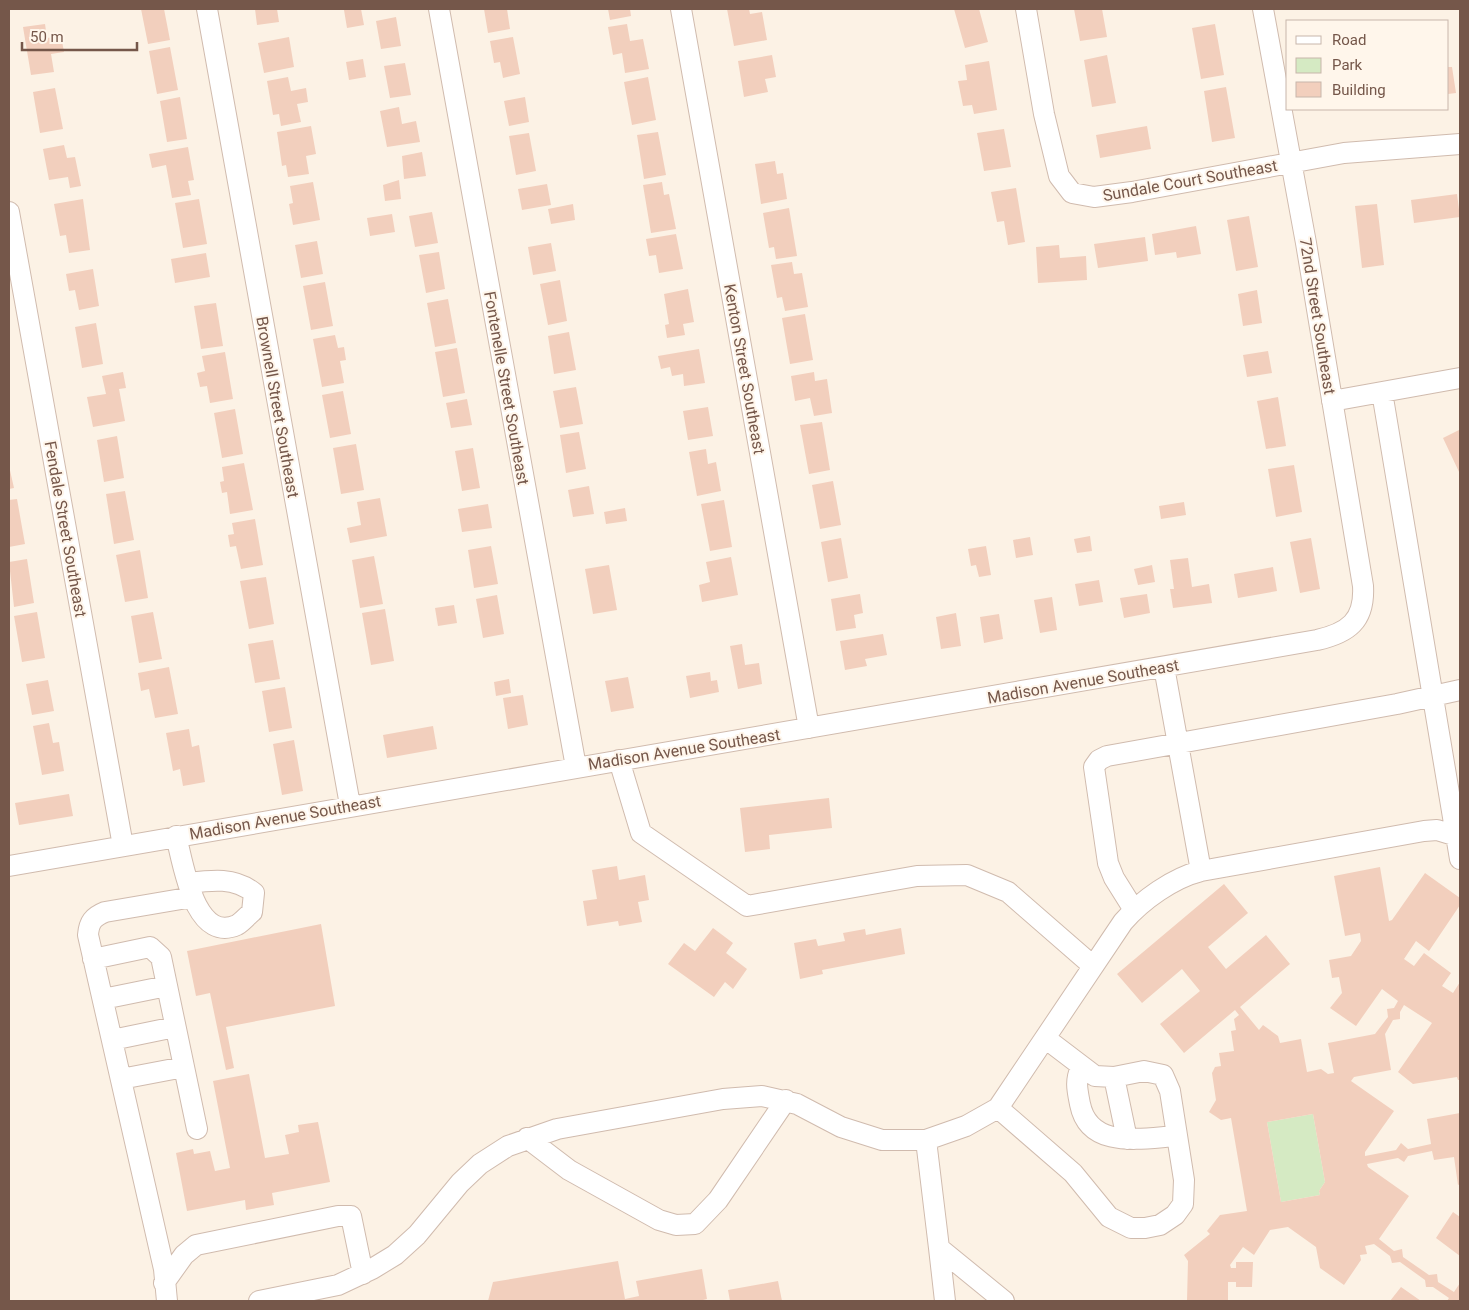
<svg xmlns="http://www.w3.org/2000/svg" width="1469" height="1310" viewBox="0 0 1469 1310" font-family="Roboto,sans-serif">
<style>
.green{fill:#d5eac3}
.building{fill:#f2cfbd;fill-rule:evenodd}
.lines{fill:none;stroke-linecap:round;stroke-linejoin:round}
.minor-casing{stroke:#d0bbae;stroke-width:22}
.minor{stroke:#fff;stroke-width:20}
.labels{text-anchor:middle;stroke-width:4;stroke-linejoin:round;paint-order:stroke}
.street-label{font-size:16px;fill:#75574a;stroke:#fff6eb}
</style>
<rect width="100%" height="100%" fill="#fcf2e5"/>
<path class="green" d="M1313,1114L1325,1182L1319,1191L1320,1195L1281,1202L1267,1122Z"/>
<path class="building" d="M141,9H164L170,40L148,44Z
M255,9H277L279,22L257,25Z
M361,9L364,25L347,28L344,10Z
M484,9H507L510,29L488,33Z
M608,9H630L631,16L610,20Z
M727,9H749L750,14L762,12L767,40L734,46Z
M954,9H979L988,42L965,48Z
M1074,9H1102L1107,37L1080,41Z
M396,17L401,46L381,49L376,21Z
M45,24L47,38L61,36L64,52L51,54L54,72L31,75L23,27Z
M627,24L630,41L643,39L649,69L625,73L622,53L613,55L608,27Z
M1215,24L1224,75L1201,79L1192,28Z
M289,37L294,67L264,73L258,43Z
M513,37L520,74L503,78L500,62L494,63L490,41Z
M170,47L178,90L157,94L149,51Z
M772,55L776,77L765,79L768,92L744,97L738,61Z
M1107,55L1116,103L1092,107L1084,60Z
M363,59L366,77L349,80L346,62Z
M989,61L997,110L974,114L972,105L963,106L958,81L967,80L965,65Z
M405,63L411,95L390,98L384,66Z
M1448,67H1452L1456,93L1448,94Z
M288,77L291,91L306,88L308,102L297,104L301,122L281,126L279,114L273,115L267,81Z
M648,77L656,120L632,125L624,82Z
M1226,87L1235,138L1212,142L1204,91Z
M55,88L63,129L40,133L33,92Z
M180,97L187,139L167,142L160,101Z
M525,97L529,122L509,126L504,101Z
M399,107L402,124L416,121L420,142L387,147L380,111Z
M311,126L316,154L306,156L309,174L288,177L286,165L282,166L277,132Z
M1147,126L1151,149L1100,158L1096,135Z
M1004,129L1011,167L984,171L977,133Z
M658,132L666,175L644,179L637,135Z
M529,133L536,171L516,175L509,136Z
M64,145L67,158L75,157L81,186L70,188L68,177L49,180L43,149Z
M188,147L194,180L188,181L191,195L172,198L166,165L152,168L149,154Z
M422,152L426,176L404,179L402,156Z
M775,161L777,174L783,173L787,199L761,204L755,164Z
M399,180L401,199L385,201L383,185Z
M313,182L320,220L293,225L289,204L293,203L290,186Z
M662,182L664,195L669,194L676,229L651,233L643,185Z
M547,184L551,205L522,210L518,189Z
M1016,188L1025,242L1008,245L1004,221L997,222L991,192Z
M1457,194L1460,217L1414,223L1411,200Z
M83,199L90,250L69,253L66,235L60,236L54,204Z
M199,199L207,244L183,248L175,203Z
M573,204L575,220L551,224L548,209Z
M1377,204L1384,265L1362,268L1355,206Z
M789,208L797,256L776,259L774,247L769,248L763,213Z
M432,212L438,243L415,247L409,216Z
M392,214L395,232L370,236L367,218Z
M1249,216L1258,267L1236,271L1227,220Z
M1196,226L1201,254L1177,258L1176,252L1155,255L1152,234Z
M676,234L683,269L659,273L656,255L649,256L646,239Z
M1145,237L1148,261L1098,268L1094,244Z
M317,241L323,274L301,278L295,245Z
M551,243L556,271L533,275L528,247Z
M1059,245L1060,258L1086,256L1087,280L1038,283L1036,247Z
M439,252L445,289L426,293L419,255Z
M206,253L210,277L175,283L171,259Z
M792,262L794,274L802,273L808,307L785,311L782,297L777,298L771,265Z
M93,269L99,306L79,310L75,290L69,291L66,274Z
M560,280L567,321L548,325L540,284Z
M325,282L333,326L311,330L303,286Z
M688,289L694,322L683,324L685,335L667,338L665,325L669,324L664,294Z
M1257,290L1262,323L1243,326L1238,294Z
M448,299L456,343L435,347L427,303Z
M216,303L223,346L201,349L194,306Z
M805,314L813,360L790,364L782,318Z
M96,323L103,364L82,368L75,327Z
M569,332L576,370L554,374L548,336Z
M335,335L338,348L344,347L346,360L340,361L344,383L322,387L313,339Z
M457,348L465,393L443,397L435,352Z
M699,349L705,383L684,386L683,374L672,376L670,367L661,369L658,356Z
M1268,351L1272,373L1247,377L1243,355Z
M225,352L233,399L210,403L207,386L200,387L197,373L205,371L202,356Z
M123,372L126,388L119,389L125,421L93,427L87,397L106,394L102,376Z
M814,372L815,381L827,379L832,413L814,416L810,398L795,401L791,376Z
M576,387L583,424L560,428L553,391Z
M343,391L351,434L330,438L322,395Z
M1278,397L1286,446L1266,449L1257,401Z
M467,399L472,425L451,428L446,403Z
M708,407L713,436L688,440L683,411Z
M235,409L243,454L222,458L214,413Z
M822,422L830,470L809,474L800,425Z
M1459,430H1460V474L1443,438Z
M579,432L586,469L566,473L560,435Z
M117,436L124,478L104,482L97,440Z
M356,444L364,490L341,494L333,448Z
M473,448L480,488L462,491L455,451Z
M706,449L708,464L716,462L721,491L697,496L689,452Z
M244,463L253,510L230,514L227,492L222,493L220,482L224,481L222,467Z
M1294,465L1302,512L1276,517L1268,469Z
M9,466L14,488L9,489Z
M833,481L841,525L820,529L812,485Z
M589,486L594,514L573,517L568,490Z
M125,491L134,540L114,544L106,494Z
M380,498L387,536L350,543L347,528L361,525L357,502Z
M17,499L25,544L9,547V500Z
M724,500L732,547L710,551L701,504Z
M1184,502L1186,515L1161,519L1159,506Z
M488,504L492,528L462,532L458,509Z
M625,508L627,521L606,524L604,512Z
M255,519L263,565L241,569L236,546L230,547L228,535L234,534L232,523Z
M1090,536L1092,551L1077,553L1074,539Z
M1030,537L1033,555L1016,558L1013,540Z
M841,538L848,578L828,582L821,542Z
M1311,538L1320,589L1300,593L1290,542Z
M491,546L498,584L474,588L468,550Z
M986,546L991,575L979,577L976,565L971,566L968,549Z
M140,550L148,598L125,602L116,555Z
M374,556L383,604L360,608L352,560Z
M731,557L738,595L702,602L699,585L710,582L706,562Z
M1188,558L1192,587L1209,584L1212,603L1173,608L1170,589H1174L1170,560Z
M27,559L34,603L14,607L9,562Z
M609,565L617,610L593,614L585,569Z
M1152,565L1155,582L1138,585L1134,569Z
M1273,567L1277,591L1238,598L1234,574Z
M266,577L274,624L249,629L240,581Z
M1099,580L1103,602L1079,606L1075,584Z
M860,594L863,613L854,615L856,628L836,631L831,599Z
M1147,594L1150,613L1124,618L1120,598Z
M497,595L504,634L483,638L476,599Z
M1052,597L1057,630L1040,633L1034,600Z
M454,605L457,623L438,626L435,608Z
M385,609L394,661L371,665L362,613Z
M37,612L45,658L22,662L14,616Z
M153,612L162,659L139,663L131,616Z
M956,613L961,646L941,649L936,617Z
M999,614L1003,639L984,643L980,617Z
M883,634L887,655L865,659L867,666L845,670L840,641Z
M273,640L280,679L255,683L248,644Z
M742,644L745,665L759,663L762,684L738,689L730,646Z
M169,667L178,714L155,718L149,689L141,691L138,673Z
M710,672L711,681L717,680L719,692L690,698L686,676Z
M628,677L634,708L611,712L605,681Z
M509,679L511,693L496,696L494,682Z
M48,680L54,711L32,715L26,684Z
M285,687L292,728L269,732L262,691Z
M523,695L528,725L508,729L503,698Z
M49,723L53,743L59,742L64,771L42,775L33,726Z
M433,726L437,749L387,758L383,735Z
M189,729L192,747L199,745L205,782L183,786L180,769L173,771L166,733Z
M294,740L303,791L282,795L273,744Z
M69,794L73,816L19,825L15,803Z
M829,798L832,828L769,835L770,849L745,852L740,808Z
M617,866L619,880L645,875L649,900L638,902L642,922L619,926L618,921L587,926L583,901L597,899L592,870Z
M1380,867L1389,921L1392,920L1425,873L1460,898V905L1429,951L1416,941L1404,959L1414,966L1424,953L1451,973L1442,986L1453,993L1460,982V1080H1458L1457,1077L1413,1084L1398,1072L1432,1023L1404,1005L1400,1012V1019L1393,1020L1385,1034L1391,1070L1354,1077L1351,1081L1394,1111L1365,1152V1156L1396,1150L1401,1143L1408,1149L1431,1144L1427,1119L1460,1113V1184L1458,1185L1454,1157L1434,1160L1432,1151L1408,1156L1404,1162L1398,1158L1367,1164L1368,1167L1409,1196L1379,1239L1394,1251L1402,1249L1403,1257L1429,1275L1437,1274L1438,1282L1454,1292L1460,1283V1301H1447L1449,1298L1433,1287H1426L1425,1280L1400,1262L1392,1263L1390,1256L1374,1244L1365,1246L1367,1254L1360,1255L1361,1260L1344,1285L1320,1268L1316,1247L1288,1227L1270,1230L1254,1255L1243,1247L1230,1265L1231,1268H1236V1262H1253L1252,1287H1236V1282H1228V1301H1187L1188,1261L1184,1255L1210,1234L1207,1231L1220,1215L1247,1211L1231,1118L1221,1120L1209,1112L1216,1100L1212,1073L1215,1067L1221,1066L1219,1053L1234,1051L1231,1031L1236,1030L1234,1019L1239,1015L1235,1010L1184,1053L1160,1024L1200,991L1182,969L1142,1003L1117,974L1224,884L1248,913L1208,947L1226,969L1266,935L1290,964L1240,1007L1259,1030L1263,1025L1278,1036L1280,1043L1301,1039L1307,1072L1321,1069L1328,1074L1334,1073L1328,1043L1375,1034L1388,1017L1387,1009L1394,1008L1398,1001L1382,989L1356,1026L1330,1008L1342,993L1339,977L1332,978L1329,960L1351,956L1361,941L1360,933L1345,936L1334,876ZM1313,1114L1325,1182L1319,1191L1320,1195L1281,1202L1267,1122Z
M321,924L335,1006L226,1027L234,1068L226,1070L210,993L196,996L187,951Z
M713,928L733,943L726,953L747,969L733,989L725,982L714,997L668,964L684,943L695,951Z
M901,928L905,954L822,970L823,974L800,979L794,943L816,939L818,946L845,941L843,933L865,929L866,935Z
M249,1074L265,1158L289,1154L285,1135L299,1132L298,1125L318,1122L330,1182L272,1193L274,1205L246,1210L245,1200L187,1211L176,1153L193,1149L194,1154L210,1151L215,1171L230,1168L213,1081Z
M1453,1212L1460,1217V1256L1436,1238Z
M618,1261L625,1299L639,1296L636,1281L702,1269L707,1299L699,1301H488L493,1282Z
M778,1281L782,1301H730L728,1290Z
M1401,1287L1421,1301H1390Z"/>
<g class="lines">
<defs>
<path id="minor" d="M207,9L350,805
M439,9L576,767
M681,9L809,728
M1026,9L1044,114L1059,176L1072,193L1094,197L1132,192L1344,153L1460,144
M9,212L123,846
M1382,392L1460,859
M1332,401L1460,378
M1164,667L1201,871
M619,760L641,833L747,906L917,876L967,875L1008,892L1093,966
M176,836C183,862 194,944 237,925C242,922 247,916 252,912L254,893C235,877 212,880 189,883
M9,866C444,788 881,718 1317,640C1348,633 1365,621 1363,586L1306,243L1263,9
M1134,910L1114,878L1108,863L1094,767L1099,760L1107,756L1397,704L1460,690
M93,959L150,947L161,957L197,1129
M103,999L167,986
M112,1040L175,1027
M1081,1067C1075,1081 1077,1089 1080,1104C1089,1150 1142,1138 1177,1136
M1114,1077L1127,1139
M121,1079L184,1067
M998,1108L1073,1173L1109,1217L1131,1228H1145L1160,1225L1175,1215L1183,1204L1184,1180L1170,1091L1163,1075L1144,1071L1114,1077L1095,1076L1045,1038
M527,1138L569,1170L659,1220L676,1225L695,1224L718,1200L786,1100
M926,1140L939,1248L1004,1301
M939,1248L945,1301
M164,1283L184,1255L196,1245L338,1216H351L363,1274
M167,1301L164,1269L88,935C89,922 93,917 105,912L193,897
M259,1301L338,1285L372,1269L395,1255L417,1235L460,1183L480,1164L508,1146L557,1129L723,1099L762,1096L797,1104L841,1127L882,1140H926L966,1126L998,1108L1123,922C1142,900 1173,878 1201,871L1424,831L1437,830L1460,837"/>
</defs>
<use href="#minor" class="minor-casing"/>
<use href="#minor" class="minor"/>
</g>
<g class="labels">
<g class="street-label">
<text transform="translate(1190 180) rotate(-10)" y="6">Sundale Court Southeast</text>
<text transform="translate(1318 316) rotate(81)" y="6">72nd Street Southeast</text>
<text transform="translate(745 369) rotate(80)" y="6">Kenton Street Southeast</text>
<text transform="translate(507 388) rotate(80)" y="6">Fontenelle Street Southeast</text>
<text transform="translate(278 407) rotate(80)" y="6">Brownell Street Southeast</text>
<text transform="translate(66 529) rotate(80)" y="6">Fendale Street Southeast</text>
<text transform="translate(1083 681) rotate(-10)" y="6">Madison Avenue Southeast</text>
<text transform="translate(684 749) rotate(-9)" y="6">Madison Avenue Southeast</text>
<text transform="translate(285 817) rotate(-10)" y="6">Madison Avenue Southeast</text>
</g>
</g>
<rect width="1469" height="1310" fill="none" stroke="#75574a" stroke-width="20"/>
<rect x="1286" y="20" width="162" height="90" fill="#fff6eb" stroke="#c8b6ab"/>
<rect x="1296" y="36" width="25" height="8" fill="#ffffff" stroke="#c8b6ab"/>
<text x="1332" y="45" font-size="15" fill="#75574a">Road</text>
<rect x="1296" y="58" width="25" height="15" fill="#d5eac3" stroke="#c8b6ab"/>
<text x="1332" y="70" font-size="15" fill="#75574a">Park</text>
<rect x="1296" y="82" width="25" height="15" fill="#f2cfbd" stroke="#c8b6ab"/>
<text x="1332" y="95" font-size="15" fill="#75574a">Building</text>
<path d="M22 42v8h115v-8" fill="none" stroke="#75574a" stroke-width="2.5"/>
<text x="30" y="42" font-size="15" fill="#75574a" stroke="#fff6eb" stroke-width="4" paint-order="stroke">50 m</text>
</svg>
